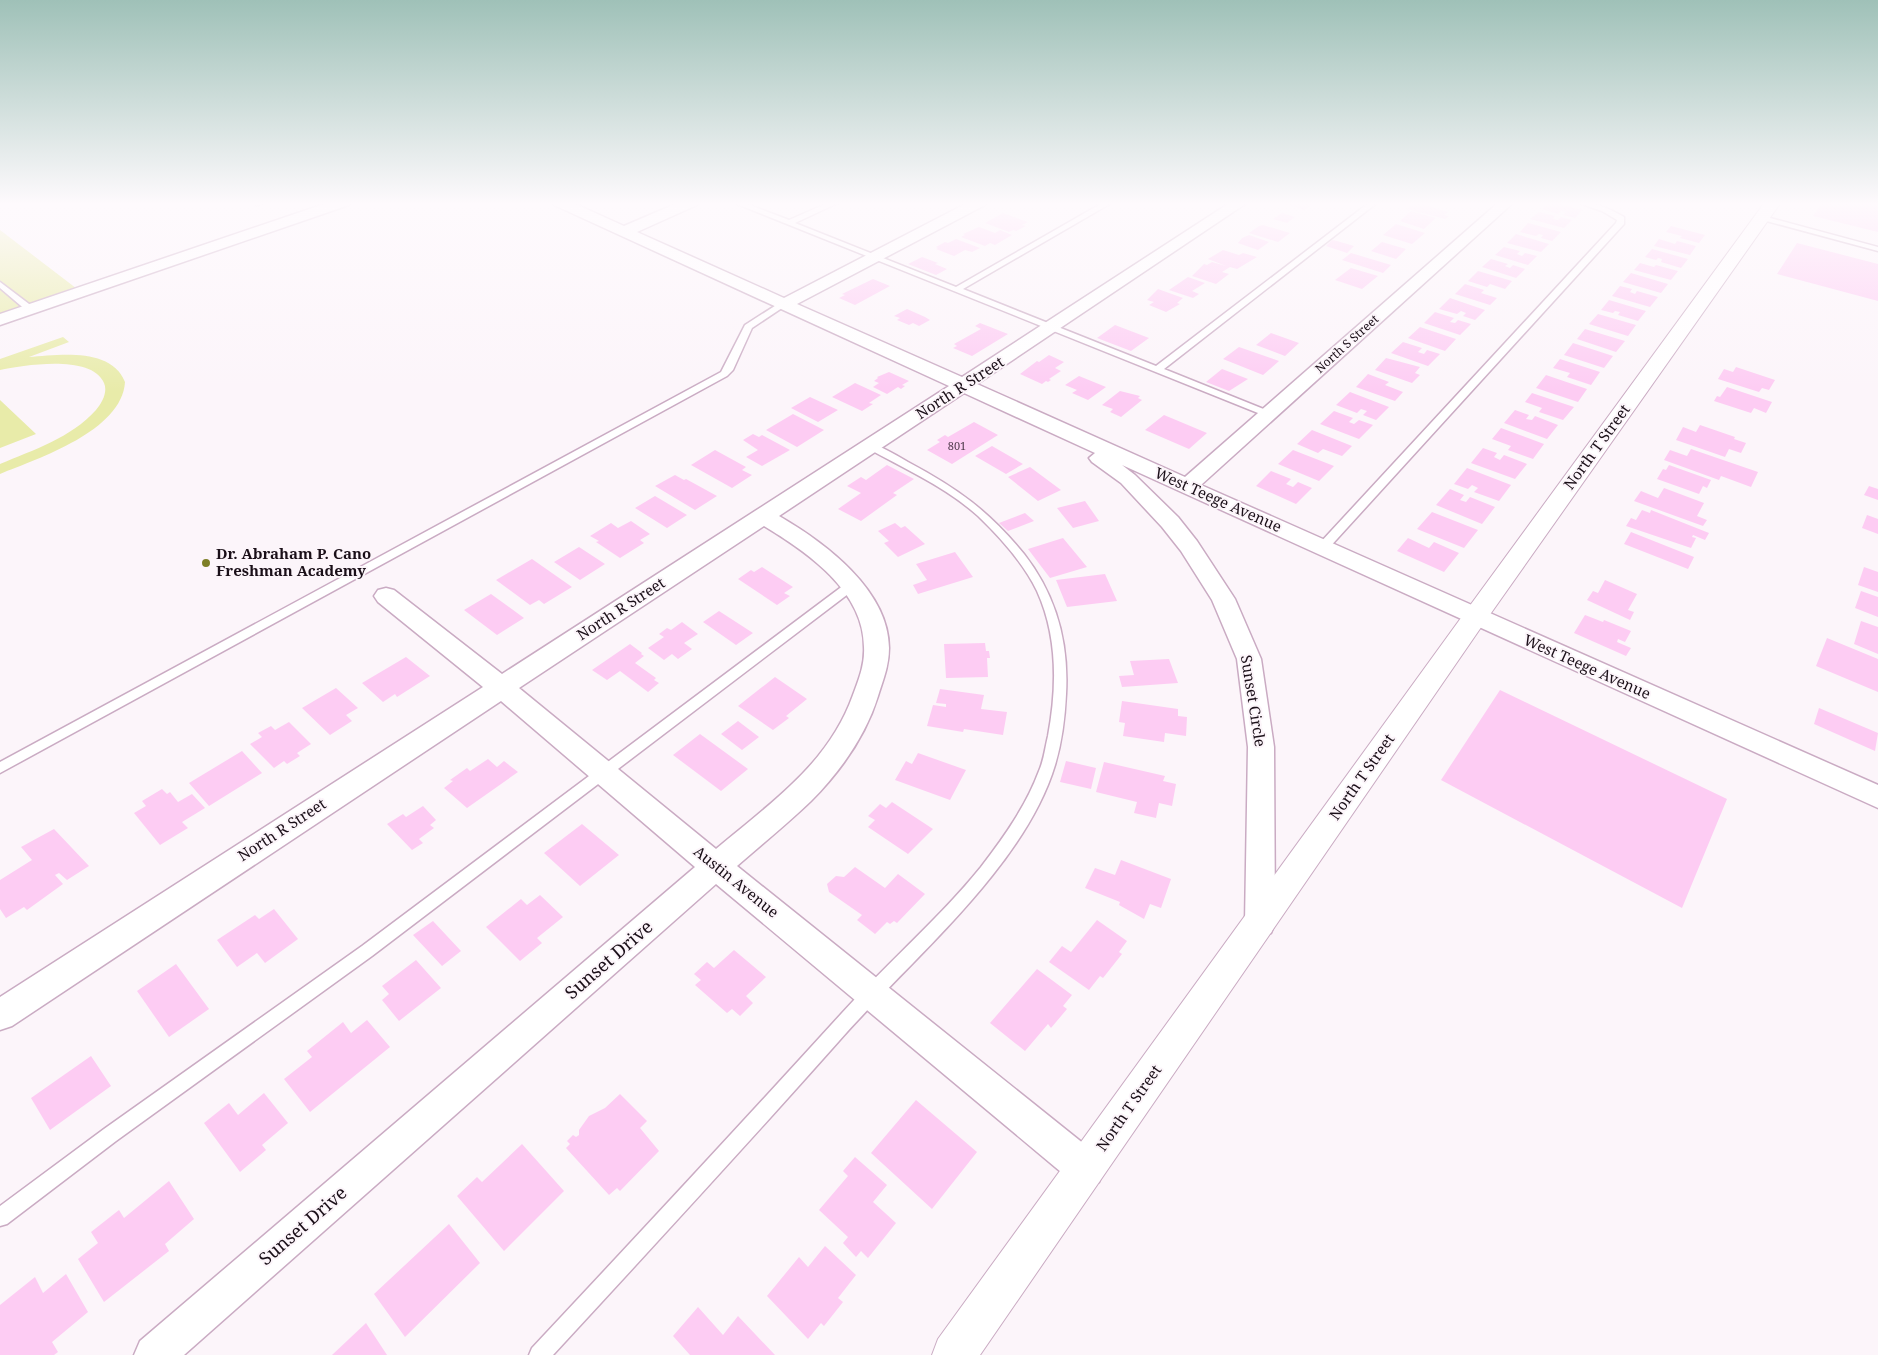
<svg xmlns="http://www.w3.org/2000/svg" width="1878" height="1355" viewBox="0 0 1878 1355" font-family="'Noto Serif',serif">
<style>
.green{fill:#e8eba9}
.building{fill:#fdccf3}
.lines{fill:none;stroke-linecap:round;stroke-linejoin:round}
.lane-casing{stroke:#caabc3;stroke-width:3}
.street-casing{stroke:#caabc3;stroke-width:3}
.secondary-casing{stroke:#caabc3;stroke-width:2}
.lane{fill:#fff;fill-rule:evenodd}
.street{fill:#fff;fill-rule:evenodd}
.secondary{fill:#fff;fill-rule:evenodd}
.poi-dot{fill:#7d7e26;stroke:#fcf5fa;stroke-width:2}
.labels{text-anchor:middle;stroke-width:4;stroke-linejoin:round;paint-order:stroke}
.far-number-label{font-size:11px;fill:#533e4f}
.far-street-label{font-size:12px;fill:#1a0f18;stroke:#fcf5fa}
.street-label{font-size:15px;fill:#1a0f18;stroke:#fcf5fa}
.poi-label{font-size:15px;font-weight:bold;fill:#1a0f18;stroke:#fcf5fa;text-anchor:start}
.near-street-label{font-size:18px;fill:#1a0f18;stroke:#fcf5fa}
</style>
<rect width="100%" height="100%" fill="#fcf5fa"/>
<path class="green" d="M0,230L85,295L0,324Z
M63,337L69,342L29,357C59,355 111,347 125,382C122,431 39,458 0,474V464C33,450 71,438 96,410C102,403 108,392 104,383C92,354 24,365 0,370V359Z
M0,400L36,434L0,448Z"/>
<path class="building" d="M1280,202H1316L1304,210Z
M1416,202L1448,212L1444,215L1449,216L1445,219L1407,209Z
M1550,202H1552L1582,210L1575,218L1563,215L1566,212L1561,211L1558,214L1542,209Z
M1823,202L1878,203V232L1813,216Z
M1411,211L1436,218L1424,229L1400,221Z
M1539,212L1555,216L1553,219L1558,220L1561,217L1572,220L1564,228L1530,219Z
M1003,213L1028,222L1022,225L1026,226L1016,231L1013,230L1009,232L985,223Z
M1282,213L1295,217L1287,223L1273,219Z
M1528,223L1561,232L1552,241L1541,238L1543,235L1539,234L1536,236L1520,232Z
M1396,224L1425,233L1412,244L1383,235Z
M1263,225L1290,233L1278,242L1249,233L1259,226Z
M1671,226L1705,235L1699,243L1680,238L1682,236L1666,232Z
M979,227L995,233L1000,230L1012,235L995,245L990,243L985,246L961,237L965,235L963,234Z
M1516,234L1549,244L1541,252L1507,243Z
M1249,235L1269,242L1258,250L1238,243L1242,238Z
M956,239L980,248L972,252L965,250L954,256L936,249L938,248L936,247L945,242L948,243Z
M1659,239L1675,244L1677,241L1696,246L1690,255L1654,246Z
M1332,240L1337,241L1354,246L1347,253L1326,246Z
M1382,242L1406,249L1396,259L1371,251Z
M1797,243L1878,264V301L1777,274Z
M1504,247L1520,251L1517,254L1522,256L1525,253L1537,256L1528,265L1495,255Z
M1652,249L1688,259L1681,268L1661,262L1662,259L1658,258L1656,260L1645,257Z
M1223,250L1239,255L1243,253L1257,257L1237,269L1230,267L1222,272L1229,274L1216,284L1192,276L1204,264L1207,265L1212,262L1226,266L1208,259Z
M1351,253L1391,265L1383,273L1342,260Z
M922,257L938,263L935,264L947,269L936,275L908,264Z
M1491,259L1508,264L1505,266L1510,268L1513,265L1525,269L1516,278L1482,267Z
M1640,263L1654,267L1656,265L1678,271L1671,280L1634,270Z
M1351,268L1378,276L1362,289L1335,280Z
M1478,271L1512,281L1505,289L1490,284L1487,287L1468,281Z
M1631,273L1668,284L1661,293L1623,282Z
M1188,277L1205,283L1192,291L1199,294L1193,298L1169,290Z
M873,279L890,286L855,305L839,298L845,295L842,294Z
M1465,284L1484,290L1481,293L1497,298L1490,305L1455,294Z
M1620,286L1632,289L1630,292L1635,294L1637,291L1658,297L1650,307L1612,296Z
M1158,289L1183,298L1177,303L1180,304L1166,312L1149,305L1154,302L1147,300Z
M1450,298L1485,310L1475,320L1463,316L1466,313L1461,311L1457,314L1439,309Z
M1609,300L1646,311L1638,321L1618,315L1620,312L1615,311L1613,313L1601,310Z
M907,309L925,317L930,320L919,326L913,323L909,325L897,320L900,318L894,316Z
M1435,312L1454,318L1450,322L1455,323L1458,320L1471,324L1460,335L1424,323Z
M1598,314L1636,325L1628,336L1589,324Z
M980,323L1008,334L972,356L953,348L957,346L954,344L981,329L975,326Z
M1115,325L1149,338L1131,351L1097,338Z
M1420,327L1456,339L1445,351L1408,338Z
M1585,329L1625,341L1616,352L1577,339Z
M1271,333L1299,343L1285,356L1256,345Z
M1403,342L1422,348L1418,352L1424,354L1427,350L1440,354L1428,366L1391,353Z
M1573,343L1613,356L1604,368L1564,355Z
M1239,347L1279,361L1263,375L1223,359Z
M1049,355L1064,362L1055,368L1061,371L1049,379L1051,380L1048,382L1046,381L1042,384L1020,374L1037,361L1039,362Z
M1386,358L1420,367L1415,373L1420,375L1412,383L1375,370Z
M1560,359L1600,372L1591,385L1567,377L1570,373L1553,368Z
M1736,367L1775,380L1769,390L1762,388L1759,392L1718,379L1724,369L1733,372Z
M1222,369L1248,379L1229,391L1206,382Z
M889,372L909,381L902,385L905,386L901,389L898,387L887,394L873,387L879,383L874,381L878,378L877,377Z
M1368,374L1389,382L1385,385L1403,392L1395,401L1356,387Z
M1546,375L1587,389L1578,402L1536,388Z
M1079,376L1106,387L1088,400L1072,393L1077,390L1065,385Z
M855,383L881,395L869,403L873,404L862,411L832,397Z
M1727,387L1772,402L1766,413L1754,408L1751,413L1714,401L1717,396L1720,397Z
M1120,391L1140,396L1138,398L1142,400L1121,417L1110,412L1113,409L1102,405Z
M1350,392L1389,407L1376,420L1363,415L1367,411L1361,409L1357,413L1336,405Z
M1532,393L1574,407L1563,420L1539,412L1542,408L1525,402Z
M810,397L838,410L818,422L791,408Z
M1515,410L1529,415L1526,419L1532,420L1535,416L1558,425L1547,439L1504,423Z
M1334,411L1353,418L1349,422L1354,424L1359,420L1373,425L1359,439L1320,424Z
M793,414L824,430L797,447L766,430Z
M1164,415L1207,433L1189,449L1145,430Z
M974,422L998,435L952,464L927,450L940,442L937,440L945,435L948,437Z
M1700,425L1735,437L1734,439L1746,443L1741,453L1729,449L1725,457L1676,440L1683,427L1696,432Z
M1501,428L1544,444L1533,459L1508,450L1511,446L1492,439Z
M1312,430L1352,446L1342,456L1323,449L1318,453L1297,444Z
M753,434L759,437L762,435L790,450L762,466L746,457L758,450L743,440Z
M992,446L1023,464L1006,474L975,456Z
M1483,448L1497,453L1494,457L1500,460L1504,455L1527,464L1515,479L1471,463Z
M1691,449L1758,472L1751,487L1721,476L1719,480L1664,460L1670,450L1687,456Z
M715,450L746,467L742,470L752,475L732,488L691,465Z
M1293,450L1334,466L1319,481L1278,464Z
M887,465L914,479L893,493L897,495L861,521L838,509L861,493L847,486L861,477L866,480Z
M1669,465L1711,480L1707,488L1703,486L1699,494L1657,479L1663,469L1666,470Z
M1030,467L1061,490L1038,501L1008,477Z
M1467,468L1511,485L1499,501L1474,492L1478,488L1472,485L1468,489L1454,484Z
M1271,471L1291,479L1286,484L1293,487L1298,482L1312,488L1296,504L1256,486Z
M675,475L684,480L686,479L717,496L695,510L655,486Z
M1869,486L1878,489V500L1864,495Z
M1664,488L1704,503L1697,516L1707,520L1703,526L1634,501L1641,491L1658,498Z
M1450,489L1464,495L1460,500L1466,502L1470,497L1495,507L1482,524L1436,505Z
M655,496L687,515L667,528L635,508Z
M1085,501L1099,521L1073,528L1057,508Z
M1642,510L1650,513L1651,510L1709,533L1705,540L1693,535L1692,537L1696,538L1691,548L1626,526L1631,518L1636,520Z
M1432,512L1478,530L1464,548L1417,529Z
M1025,513L1034,521L1008,531L999,523Z
M1867,515L1878,519V534L1862,528Z
M631,521L650,534L640,540L644,543L620,558L596,542L599,541L590,536L611,523L618,528Z
M895,523L901,528L905,526L925,544L898,557L884,543L889,541L878,531Z
M1631,532L1694,557L1688,569L1624,544Z
M1063,538L1087,567L1050,578L1028,549Z
M1408,538L1429,548L1434,542L1459,553L1444,572L1397,551Z
M579,547L605,564L580,580L554,562Z
M955,552L973,577L918,594L913,585L927,580L916,564Z
M532,559L572,587L544,604L539,600L530,605L496,580Z
M762,567L793,587L784,593L790,596L777,605L738,579L751,570L754,572Z
M1864,567L1878,572V592L1858,585Z
M1105,574L1117,601L1067,607L1056,580Z
M1605,580L1637,594L1628,610L1634,612L1630,620L1587,600L1593,591L1598,593Z
M1861,591L1878,597V617L1855,608Z
M491,594L524,618L497,635L464,610Z
M719,611L753,633L736,645L703,622Z
M1585,615L1603,622L1604,620L1631,631L1625,642L1618,639L1617,642L1631,648L1626,656L1574,633Z
M1861,621L1878,627V654L1854,644Z
M682,622L698,634L684,643L692,649L678,659L672,654L664,660L648,648L664,637L659,634L667,628L671,630Z
M1827,638L1878,659V692L1816,666Z
M985,643L986,651H989L990,658H987L988,677L946,678L944,644Z
M630,644L642,653L641,654L644,656L635,663L656,678L654,680L659,683L648,692L620,671L607,680L592,670Z
M406,657L430,676L397,697L395,694L383,702L362,683Z
M1169,659L1178,683L1122,687L1119,676L1134,675L1130,661Z
M775,677L807,699L786,716L789,718L773,730L738,706Z
M336,688L358,708L346,715L352,721L330,735L302,708Z
M940,689L984,695L981,709L1007,712L1003,735L964,729L963,732L927,726L933,705L946,707V704L936,703Z
M1500,690L1727,799L1682,908L1441,780Z
M1122,701L1178,709V716L1187,717L1186,736L1165,733L1164,742L1123,736L1125,723L1119,722Z
M1819,708L1878,733L1875,751L1814,724Z
M738,721L759,737L742,750L721,734Z
M289,722L311,744L297,753L300,756L287,764L284,761L274,768L250,744L262,737L258,733L271,726L275,730Z
M700,734L748,769L721,791L673,755Z
M242,751L262,773L209,806L189,783Z
M918,753L966,770L950,800L895,780L906,761L912,764Z
M488,759L497,767L504,761L518,772L467,808L444,788L453,781L450,780L467,768L470,771Z
M1066,761L1096,768L1091,789L1060,782Z
M1104,762L1165,776L1163,781L1176,784L1172,806L1159,803L1156,818L1134,813L1137,802L1096,792Z
M162,789L167,794L170,792L178,802L192,794L205,808L182,822L188,828L160,845L134,813L146,806L142,801Z
M892,802L933,829L908,854L868,827L875,820L868,816L880,804L886,808Z
M423,806L436,820L430,825L434,828L419,839L423,843L412,850L387,824L403,814L406,817Z
M582,824L619,855L580,886L544,853Z
M54,829L89,866L67,880L59,873L55,875L63,884L27,910L24,907L6,918L0,909V880L32,860L21,847Z
M1121,860L1171,879L1161,908L1150,904L1144,919L1119,905L1120,902L1085,888L1095,868L1115,875Z
M855,867L885,888L898,874L925,894L897,923L894,921L890,924L887,922L875,934L857,920L862,915L829,892L827,884L836,876L844,877Z
M540,895L563,917L537,938L542,943L520,961L486,927L521,899L527,905Z
M274,909L298,939L265,963L257,953L237,967L217,940L255,915L259,919Z
M1097,920L1127,941L1119,952L1122,954L1103,978L1100,976L1089,990L1049,962L1062,946L1071,952Z
M433,921L461,951L442,966L413,935Z
M734,950L766,977L746,996L753,1003L740,1016L732,1009L727,1013L695,985L701,980L694,974L707,962L714,968Z
M416,960L441,988L399,1021L382,1000L389,994L382,986Z
M176,964L209,1009L169,1037L137,991Z
M1037,969L1072,995L1063,1006L1067,1009L1051,1028L1048,1024L1025,1051L990,1023Z
M367,1020L390,1047L310,1112L284,1079L312,1057L307,1051L343,1022L351,1033Z
M91,1056L111,1086L50,1130L31,1098Z
M264,1093L288,1123L262,1145L266,1150L240,1172L204,1123L229,1103L238,1115Z
M620,1094L647,1121L640,1128L659,1151L620,1191L617,1188L609,1195L566,1148L570,1144L567,1141L573,1135L576,1137L579,1135V1130L589,1116L605,1108Z
M916,1100L977,1152L932,1209L871,1153Z
M522,1144L564,1191L504,1251L457,1196L477,1177L482,1182Z
M855,1157L887,1185L873,1202L896,1223L868,1258L861,1251L856,1257L843,1243L848,1237L819,1210L848,1176L843,1171Z
M169,1181L194,1219L165,1244L169,1251L104,1302L78,1259L98,1243L91,1232L119,1210L124,1218Z
M449,1224L480,1263L405,1337L374,1294Z
M825,1246L856,1275L838,1298L843,1302L824,1326L821,1323L808,1339L767,1296L799,1257L808,1267Z
M66,1274L88,1312L52,1342L58,1352L54,1355H0V1305L35,1277L43,1293Z
M698,1307L723,1335L738,1316L775,1355H690L673,1336Z
M366,1323L387,1355H332Z"/>
<g class="lines">
<defs>
<path id="lane" d="M256,202H265L259,205H256Z
M732,202H742L789,220L830,202H840L795,223L956,287L1104,202H1113L963,289L1156,366L1370,202H1378L1164,369L1271,412V416L1268,417Z
M1576,202C1595,202 1608,208 1624,217V224L1327,550H1319L1317,547L1319,544L1616,223L1617,220L1602,211Z
M1759,215L1878,247V251L1759,219Z
M0,282L33,307V311H27L0,288Z
M781,302L788,304L752,328L733,370L727,376L0,773V762L721,372L745,325Z
M871,443C884,448 896,455 908,462C957,488 989,511 1024,554C1056,595 1069,642 1066,694C1065,717 1062,742 1055,765C1024,868 909,961 839,1041C745,1147 649,1251 553,1355H529L532,1348C636,1237 740,1125 842,1013C887,963 939,919 981,867C1004,837 1026,806 1039,771C1044,760 1045,748 1048,736C1057,688 1058,637 1037,591C1024,564 1000,537 978,516C946,487 905,469 867,448L866,446Z
M852,581L856,582L858,585L856,588L372,956L116,1141L7,1224L0,1226V1206L104,1129L362,946L848,582Z"/>
<path id="street" d="M330,202H351L349,205L0,325V314Z
M552,202H571L624,226L680,202H699L697,205L637,232L784,298L969,202H987L985,205L797,304L962,377L1231,202H1248L977,384L1185,477L1499,202H1514L1201,485L1878,785V808L1122,465L1135,475L1178,517L1197,541L1235,599L1261,659L1274,747L1275,923L1271,933L1260,937L1249,933L1245,923L1248,747L1237,659L1212,600L1181,551L1162,527L1121,483L1092,462L1089,458L1095,453L964,393L779,516C824,542 889,590 889,648C889,666 883,680 878,696C866,735 840,772 811,801C787,824 761,845 737,866L1099,1156L1104,1169L1099,1182L1086,1187L1073,1182L716,884L184,1355H134L140,1341L695,867L501,701L12,1026L0,1030V997L483,687L378,602L374,596L378,590L386,588L394,590L502,674L949,386L554,205ZM764,526C807,552 864,591 864,647C865,664 859,679 853,695C841,729 818,760 791,785C767,808 741,828 716,849L519,688Z"/>
<path id="secondary" d="M1765,202H1781L1484,623L980,1355H932L938,1339L1466,611Z"/>
</defs>
<use href="#lane" class="lane-casing"/>
<use href="#street" class="street-casing"/>
<use href="#secondary" class="secondary-casing"/>
<use href="#lane" class="lane"/>
<use href="#street" class="street"/>
<use href="#secondary" class="secondary"/>
</g>
<linearGradient id="sky" x2="0" y2="1"><stop stop-color="#9fc1b8"/><stop offset="0.52" stop-color="#fefafd"/><stop offset="1" stop-color="#fefafd" stop-opacity="0"/></linearGradient>
<rect width="1878" height="392" fill="url(#sky)"/>
<circle class="poi-dot" cx="206" cy="563" r="5"/>
<g class="labels">
<g class="far-number-label">
<text x="957" y="450">801</text>
</g>
<g class="far-street-label">
<text transform="translate(1347 344) rotate(-42)" y="4">North S Street</text>
</g>
<g class="street-label">
<text transform="translate(960 388) rotate(-33)" y="5">North R Street</text>
<text transform="translate(1597 447) rotate(-54)" y="5">North T Street</text>
<text transform="translate(1218 500) rotate(24)" y="5">West Teege Avenue</text>
<text transform="translate(621 609) rotate(-33)" y="5">North R Street</text>
<text transform="translate(1587 667) rotate(24)" y="5">West Teege Avenue</text>
<text transform="translate(1253 701) rotate(81)" y="5">Sunset Circle</text>
<text transform="translate(1362 777) rotate(-55)" y="5">North T Street</text>
<text transform="translate(282 830) rotate(-33)" y="5">North R Street</text>
<text transform="translate(736 882) rotate(39)" y="5">Austin Avenue</text>
<text transform="translate(1129 1108) rotate(-55)" y="5">North T Street</text>
</g>
<g class="poi-label">
<text x="216" y="559">Dr. Abraham P. Cano<tspan x="216" dy="17">Freshman Academy</tspan></text>
</g>
<g class="near-street-label">
<text transform="translate(609 960) rotate(-41)" y="6">Sunset Drive</text>
<text transform="translate(303 1226) rotate(-41)" y="6">Sunset Drive</text>
</g>
</g>
</svg>
